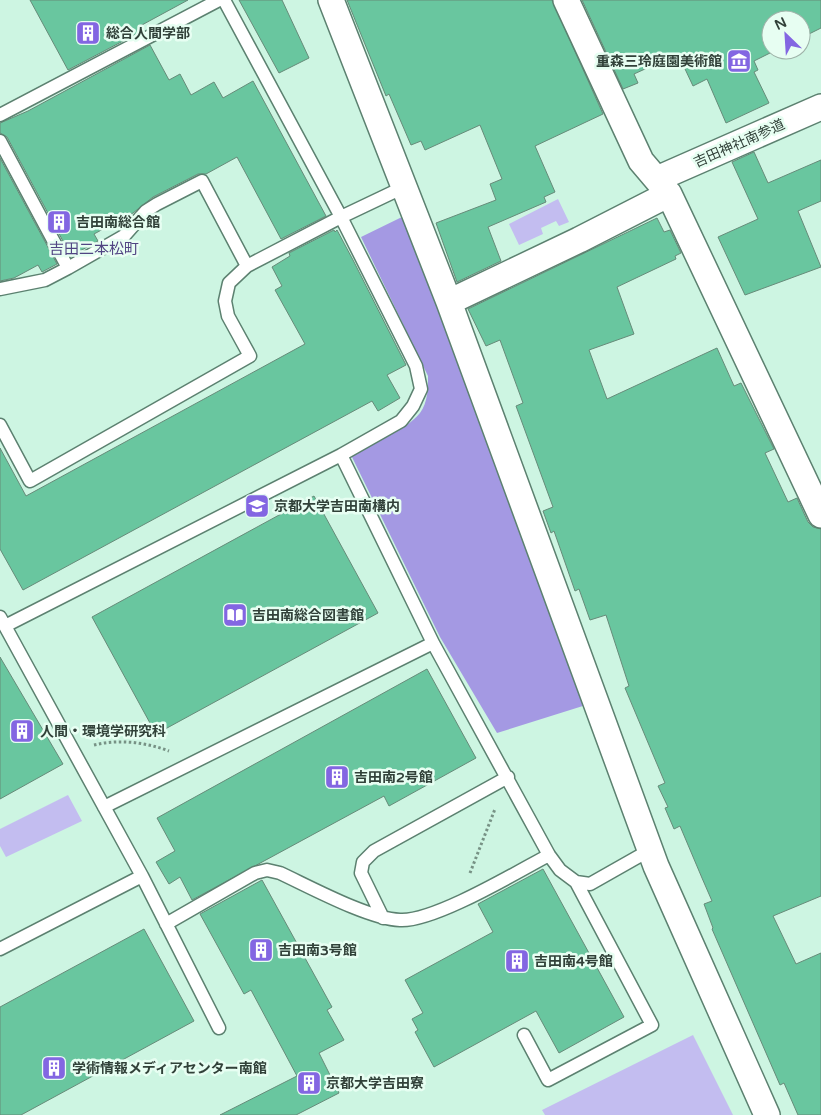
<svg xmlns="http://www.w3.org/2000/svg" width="821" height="1115" viewBox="0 0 821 1115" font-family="'Varela Round','Noto Sans JP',sans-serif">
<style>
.green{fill:#c3bdf0}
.forest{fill:#a499e3}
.building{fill:#69c69f;stroke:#668b79}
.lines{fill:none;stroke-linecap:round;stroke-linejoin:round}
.lane-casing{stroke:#5c8170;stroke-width:15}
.street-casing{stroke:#5c8170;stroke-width:28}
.path{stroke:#779285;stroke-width:3;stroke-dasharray:2.5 2.5;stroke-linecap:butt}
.lane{stroke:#fff;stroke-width:12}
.street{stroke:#fff;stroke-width:25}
.labels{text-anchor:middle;stroke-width:5;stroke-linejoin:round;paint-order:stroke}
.poi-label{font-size:14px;font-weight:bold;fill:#314139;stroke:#e7fef2;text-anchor:start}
.street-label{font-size:14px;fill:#314139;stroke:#e7fef2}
.neighbourhood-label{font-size:15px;fill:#514583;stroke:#e7fef2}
</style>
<rect width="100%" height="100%" fill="#cdf5e2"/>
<path class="green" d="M558,199L569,222L559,226L556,221L541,228L543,234L519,245L509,224Z
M68,795L82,821L6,857L0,846V829Z
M693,1035L733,1115H545L542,1110Z"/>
<path class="forest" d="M404,216L586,705L497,733L440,637L351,455C372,443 404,432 420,413C428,402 428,388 428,376L361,237Z"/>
<path class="building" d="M30,0H188L140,26L142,31L68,70Z
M239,0H282L309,58L279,73Z
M347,0H552L603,114L535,146L555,192L544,197L546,202L488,227L501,261L457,282L436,223L496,200L490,184L502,179L480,125L425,150L421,141L411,145L389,94L386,96Z
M582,0H821V28L801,38V20H771V50H776L754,61L758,70L754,72L769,103L726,123L707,79L693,86L678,54L634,74L638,83L623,89Z
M150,45L169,80L180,74L191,95L214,82L223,98L253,81L326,216L281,239L237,157L206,174H198L153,197L133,213L94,234L98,241L71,256L7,137L0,133V123L28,111Z
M754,152L768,183L821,160V201L798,211L821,267L745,295L718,237L758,219L732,162Z
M0,158L57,264L42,272L38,265L14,278L0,281Z
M657,218L664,232L670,230L681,253L675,256L676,259L617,287L634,334L589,350L607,399L717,348L734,386L741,383L774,449L765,453L788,502L797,498L808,522L813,527L821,529V896L773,916L796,964L821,953V1115H798L784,1083L780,1085L712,929L713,928L704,904L712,901L702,878L680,826L674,829L665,808L668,807L658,786L665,783L625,688L629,686L606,615L590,620L579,589L575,591L554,531L551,533L543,511L553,507L516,406L523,403L500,340L486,346L468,309Z
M334,230L335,232L337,230L353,260L406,365L387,375L400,398L378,411L372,401L23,590L0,549V448L26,496L305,344L275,290L282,286L272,267L290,256L289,253Z
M314,496L378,613L156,734L92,617Z
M0,657L63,764L0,799Z
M427,669L476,758L389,806L384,796L192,900L180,877L169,884L156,862L175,851L157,818Z
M543,869L624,1017L559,1053L536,1011L434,1067L415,1032L418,1030L412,1019L423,1013L405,980L493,932L478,904Z
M262,880L332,1007L327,1010L344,1040L319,1053L339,1093L296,1115H220L297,1076L251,990L244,994L200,914Z
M144,929L194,1021L21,1115H0V1007Z"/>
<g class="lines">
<defs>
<path id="lane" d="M0,115L219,0
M0,141L68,268
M0,289L45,280L68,268L124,236L146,211L157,204L202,181L247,266
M0,425L30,481L250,356L228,316L225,301L229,283L247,266L341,217L404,187
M341,455L433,643
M0,617L142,876L219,1028
M5,626L341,455L401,421L413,406L421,389L416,366L341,217L224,0
M104,807L433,643L549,855L560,870L576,882L590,884L650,850
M383,918L361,873L363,862L374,851L508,777
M166,924L255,873L267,870L280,873C310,887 369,919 400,920C434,922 517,872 549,855
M0,949L142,876
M524,1035L548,1080L652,1025L576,882"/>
<path id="street" d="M331,0L449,302L656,866L767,1115
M566,0L641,161L669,194L821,515
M657,179L821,107
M449,302L579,240L669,194"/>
</defs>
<use href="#lane" class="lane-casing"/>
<use href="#street" class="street-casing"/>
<path class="path" d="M94,745C119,739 145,742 169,751
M470,873L495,809"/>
<use href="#lane" class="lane"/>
<use href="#street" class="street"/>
</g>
<defs>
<symbol id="building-square" viewBox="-11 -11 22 22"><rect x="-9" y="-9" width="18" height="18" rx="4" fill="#8366e2" stroke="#e7fef2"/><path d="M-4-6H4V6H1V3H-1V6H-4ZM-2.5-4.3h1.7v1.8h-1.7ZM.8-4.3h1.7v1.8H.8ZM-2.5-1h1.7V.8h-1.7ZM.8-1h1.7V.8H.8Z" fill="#fff"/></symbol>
<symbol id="museum-square" viewBox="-11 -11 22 22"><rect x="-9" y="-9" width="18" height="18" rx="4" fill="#8366e2" stroke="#e7fef2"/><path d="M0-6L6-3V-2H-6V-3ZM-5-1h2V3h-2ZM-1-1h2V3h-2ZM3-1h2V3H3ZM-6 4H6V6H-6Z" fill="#fff"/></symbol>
<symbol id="university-square" viewBox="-11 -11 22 22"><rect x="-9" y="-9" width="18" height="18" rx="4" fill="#8366e2" stroke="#e7fef2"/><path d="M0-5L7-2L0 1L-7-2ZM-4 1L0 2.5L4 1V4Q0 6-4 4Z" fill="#fff"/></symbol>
<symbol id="library-square" viewBox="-11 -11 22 22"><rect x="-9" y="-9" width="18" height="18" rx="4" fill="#8366e2" stroke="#e7fef2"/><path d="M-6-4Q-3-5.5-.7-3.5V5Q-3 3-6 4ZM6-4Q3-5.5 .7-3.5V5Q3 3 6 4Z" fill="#fff"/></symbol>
</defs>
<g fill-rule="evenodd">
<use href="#building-square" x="74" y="19" width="28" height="28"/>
<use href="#museum-square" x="725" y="47" width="28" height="28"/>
<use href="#building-square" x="45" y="208" width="28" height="28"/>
<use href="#university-square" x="243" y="492" width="28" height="28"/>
<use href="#library-square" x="221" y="601" width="28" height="28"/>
<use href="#building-square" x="8" y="717" width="28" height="28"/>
<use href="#building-square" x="323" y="763" width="28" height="28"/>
<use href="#building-square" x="247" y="936" width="28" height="28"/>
<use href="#building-square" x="503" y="947" width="28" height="28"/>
<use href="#building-square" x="40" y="1054" width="28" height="28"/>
<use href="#building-square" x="295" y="1069" width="28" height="28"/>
</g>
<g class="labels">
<g class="poi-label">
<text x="106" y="38">総合人間学部</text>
<text x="722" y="66" text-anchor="end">重森三玲庭園美術館</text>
<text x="76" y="227">吉田南総合館</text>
<text x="274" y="511">京都大学吉田南構内</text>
<text x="252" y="620">吉田南総合図書館</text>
<text x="40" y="736">人間・環境学研究科</text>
<text x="354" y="782">吉田南2号館</text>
<text x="278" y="955">吉田南3号館</text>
<text x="534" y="966">吉田南4号館</text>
<text x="72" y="1073">学術情報メディアセンター南館</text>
<text x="326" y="1088">京都大学吉田寮</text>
</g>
<g class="street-label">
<text transform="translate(739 143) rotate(-24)" y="5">吉田神社南参道</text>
</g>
<g class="neighbourhood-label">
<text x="94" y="254">吉田二本松町</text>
</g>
</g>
<g transform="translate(786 35) rotate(335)"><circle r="24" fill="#e7fef2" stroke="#9eb2a8"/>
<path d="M0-4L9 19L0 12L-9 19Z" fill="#8366e2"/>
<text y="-8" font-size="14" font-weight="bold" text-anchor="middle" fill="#314139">N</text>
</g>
</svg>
